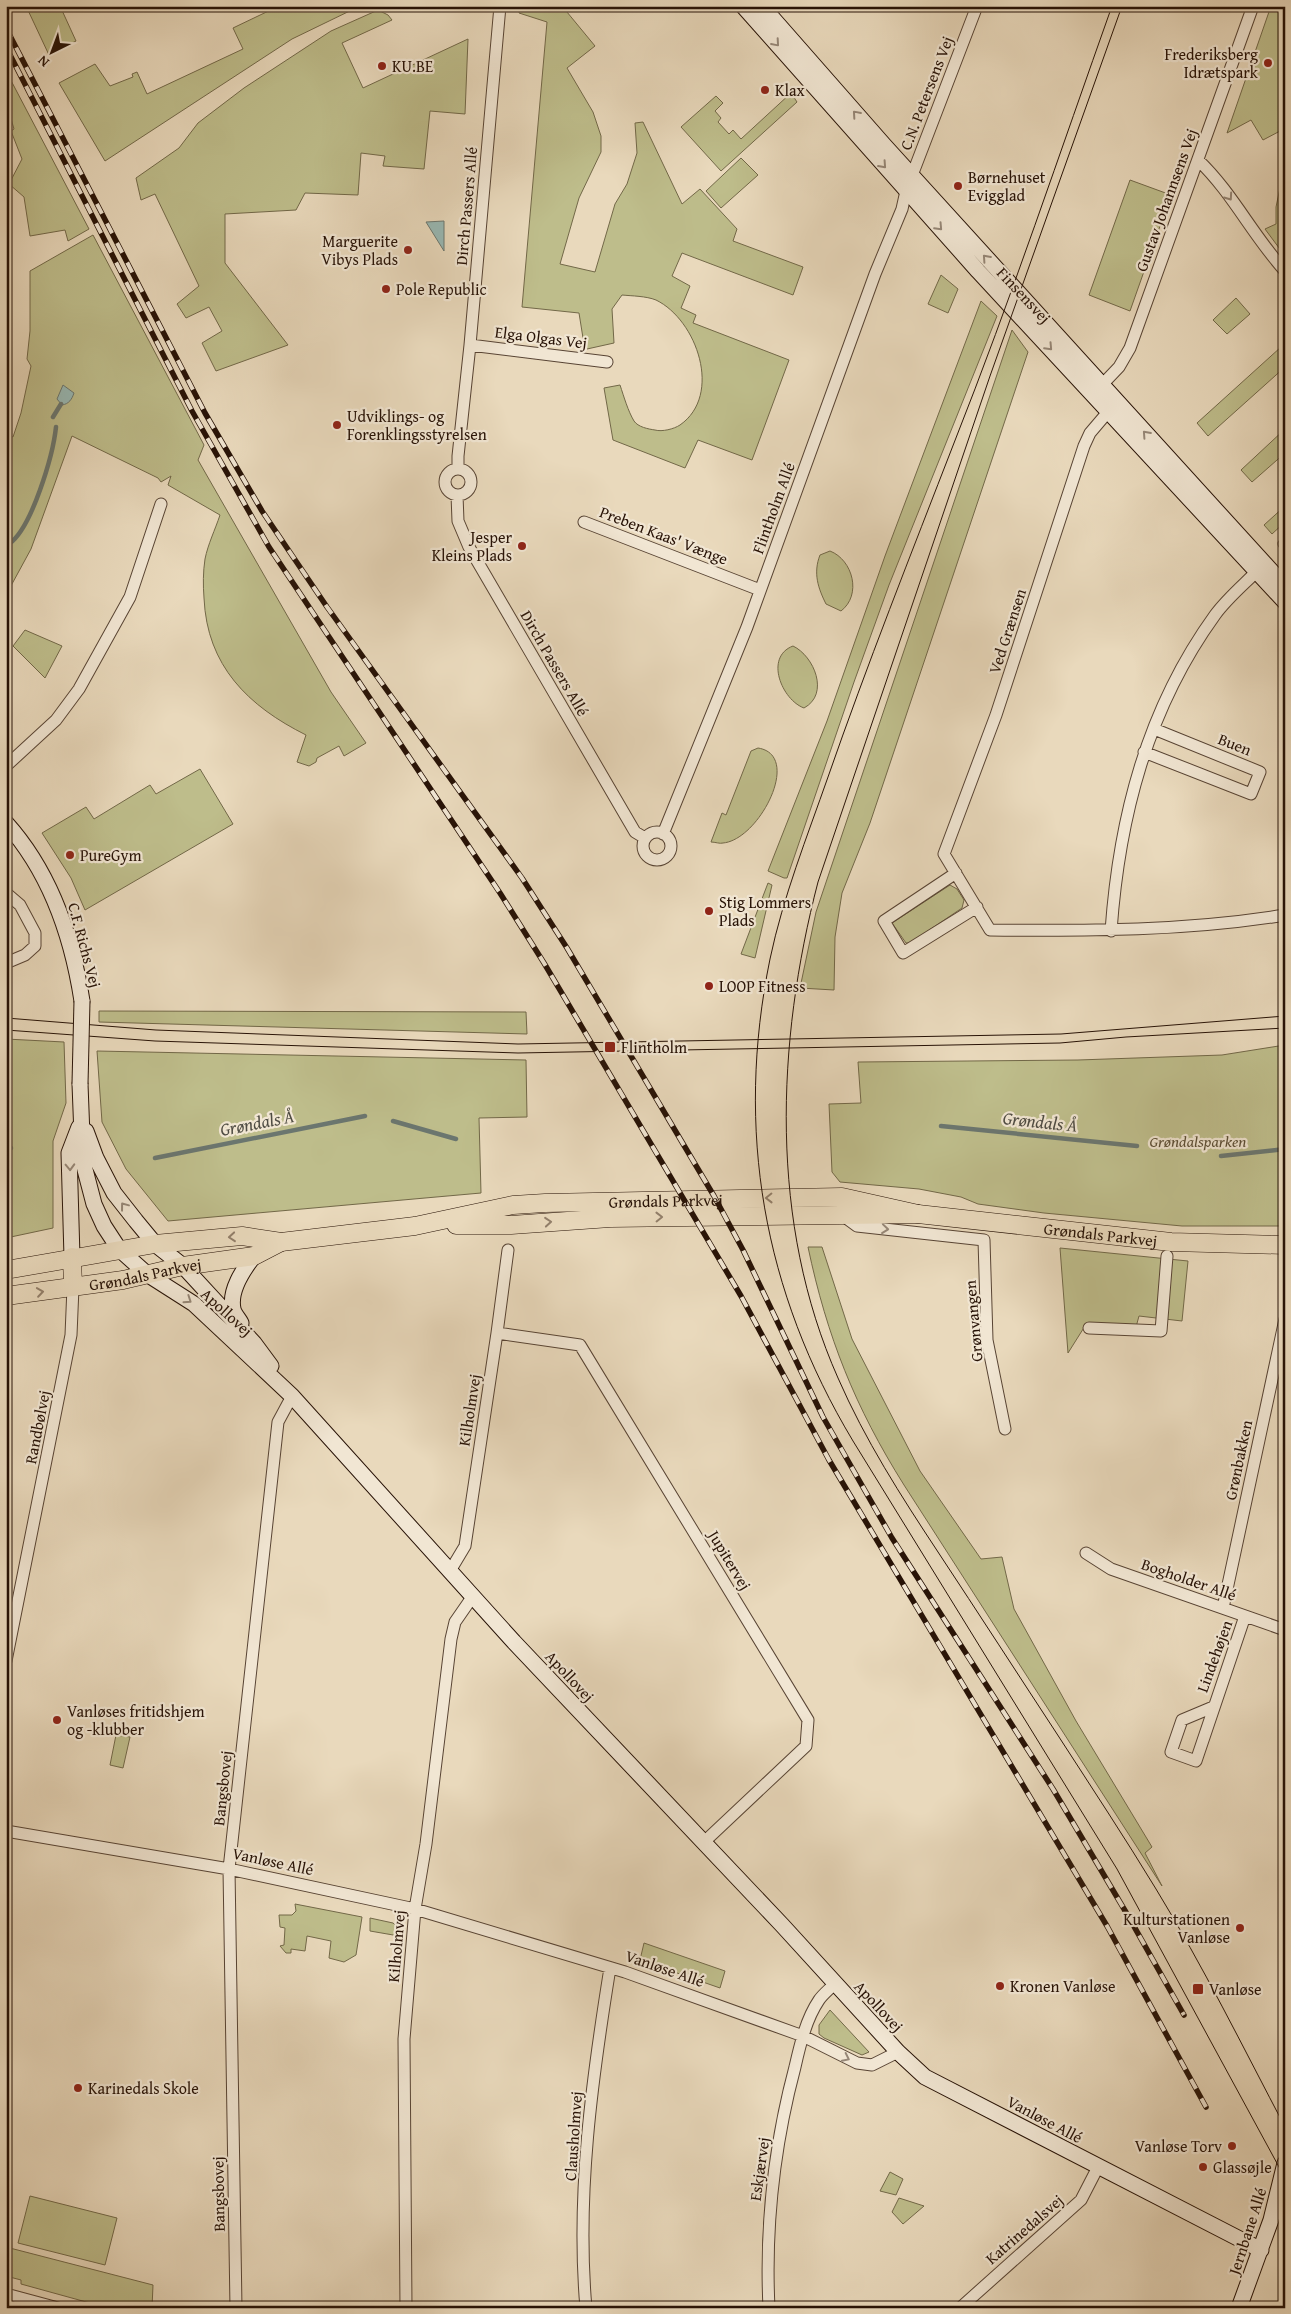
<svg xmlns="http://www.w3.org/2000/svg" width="1291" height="2314" viewBox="0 0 1291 2314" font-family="'Gentium Book Plus',serif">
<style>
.green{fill:#bebd8b;stroke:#726848}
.water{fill:#98b9b5;stroke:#6b766f}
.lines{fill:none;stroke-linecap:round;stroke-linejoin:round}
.stream{stroke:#6b766f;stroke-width:4.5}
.street-casing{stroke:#584434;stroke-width:13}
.secondary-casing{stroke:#271206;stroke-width:17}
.primary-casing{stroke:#271206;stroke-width:19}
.street{stroke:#f1e6d3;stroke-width:11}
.secondary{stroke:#f1e6d3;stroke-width:15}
.primary{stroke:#e9d9bc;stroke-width:18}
.tram{stroke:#271206;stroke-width:1}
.rail-casing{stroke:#271206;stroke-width:5.5}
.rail{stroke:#f1e6d3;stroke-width:4;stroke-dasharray:11;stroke-linecap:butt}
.secondary-bridge-casing{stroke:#271206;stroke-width:17;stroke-linecap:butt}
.secondary-bridge{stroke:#f1e6d3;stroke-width:15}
.oneway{stroke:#968777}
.oneway2{stroke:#927f6a}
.poi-dot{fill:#8f2418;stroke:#f1e6d3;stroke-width:2}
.labels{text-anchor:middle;stroke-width:4.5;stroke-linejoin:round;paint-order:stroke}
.poi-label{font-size:16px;fill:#271206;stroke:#f1e6d3;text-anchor:start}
.street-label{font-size:16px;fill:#271206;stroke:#f1e6d3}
.park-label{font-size:16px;font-style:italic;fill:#5c4e35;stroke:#f1e6d3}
.water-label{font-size:18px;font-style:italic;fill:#4f4c43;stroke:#f1e6d3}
</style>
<rect width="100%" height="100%" fill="#e9d9bc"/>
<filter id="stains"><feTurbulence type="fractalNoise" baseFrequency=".004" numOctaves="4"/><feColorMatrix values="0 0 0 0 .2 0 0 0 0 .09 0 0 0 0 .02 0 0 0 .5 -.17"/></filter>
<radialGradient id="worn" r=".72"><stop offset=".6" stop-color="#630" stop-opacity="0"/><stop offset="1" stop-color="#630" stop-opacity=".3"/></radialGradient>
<path class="green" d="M26,6H60L76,41L49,55Z
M279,6H360L292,39L105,161L59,83L95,64L110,86L133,77L132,74L137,72L147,94L243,49L233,28Z
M520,6H562L595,46L567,68L593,112L601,136V152L579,198L560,264L595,272L615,204L627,184L637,153L635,123L643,122L682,204L700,189L737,229L733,241L803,267L793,295L682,253L672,276L690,286L681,308L696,315L693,323L789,360L752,460L698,440L685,468L613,440L604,388L620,385C624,397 628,411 634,421C638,427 648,429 655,430C662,432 674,429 680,425C723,395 697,320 656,300C646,296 632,296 622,295L612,309L614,343L587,349L583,338L579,313L522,307L547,22L519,13Z
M1271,6H1285V133L1282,130L1263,140L1251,120L1227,133Z
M378,10L388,15L392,20L342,43L363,88L468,39L465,114L430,111L424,169L383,166L385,156L361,153L358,195L305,193L296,210L225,214V263L288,345L216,371L202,343L222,331L209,307L186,318L177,304L199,286L155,194L141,200L136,178L179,148L198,123L244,88L331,31Z
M6,71L89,229L68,241L65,230L30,236L24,197L9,184L22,159L11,131L14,129L6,102Z
M791,93L797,102L721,171L681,127L716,96L723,103L715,111L721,118L718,122L729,134L733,130L741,139Z
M741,158L758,175L721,208L706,191Z
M1285,164V256L1265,229L1276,224V207Z
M1130,180L1171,195L1130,311L1089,295Z
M93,235L204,445L198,460L331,692L366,743L344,756L339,746L317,758L316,762L309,766L297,762L306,735C248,706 207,666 204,598C203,585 203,572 205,559C208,544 215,530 220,515L168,485L171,476L161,482L158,478L72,436L31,549L6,595V434L13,437L21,413L31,366L27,359L30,331V271Z
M941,275L958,289L948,313L928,304Z
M1236,298L1250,314L1227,334L1213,320Z
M981,301L997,316L889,585L854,682L787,878H784L768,871L827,721L885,556Z
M1012,330L1028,352L870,823L842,893L835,937L834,990L800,988L816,912Z
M1281,347L1285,352V367L1208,436L1197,423Z
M1285,429V453L1252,482L1241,470Z
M1285,506V522L1272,534L1264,525Z
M830,551C853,560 862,595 841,611L826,604C818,588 813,573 820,555Z
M25,630L62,646L45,678L13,646Z
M793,646C814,656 830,694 804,708C782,700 764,657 793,646Z
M758,748C803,755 759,840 723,843C720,844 715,842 711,842L722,813L726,815L751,751Z
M200,769L233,824L85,910L71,878L42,833L86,807L94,819L150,785L156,794Z
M768,883L772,885L755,958L741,954Z
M950,885L957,889L964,900L962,908L910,943H906L892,923Z
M99,1011L526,1012L527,1034L99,1022Z
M6,1039L64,1042L66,1103L53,1141V1228L6,1238Z
M1285,1045V1226H1182L1044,1213L978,1204L961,1197L919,1189L840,1182L832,1172L829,1104L861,1103L858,1062L1078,1060L1222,1055Z
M97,1051L526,1060L527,1117L479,1118L481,1193L168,1221L126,1169L102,1122Z
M808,1247H822L852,1339L920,1471L981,1559L1002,1557L1014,1609L1076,1721L1152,1847L1145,1853L1162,1886L904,1485C855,1407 827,1337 808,1247Z
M1060,1248L1188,1261L1182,1321L1139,1316L1136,1327L1085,1326L1068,1353Z
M116,1735L130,1737L123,1768L110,1765Z
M295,1904L362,1917L356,1955L344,1962L329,1958L331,1941L307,1936L305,1951L291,1949V1953H286L280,1946L284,1945L285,1928L280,1927L279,1915H292L296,1911Z
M370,1918L393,1923L400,1929L399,1936L370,1931Z
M644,1943L725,1971L720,1988L640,1960Z
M830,2010L869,2052L862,2055L824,2038L819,2034V2025Z
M890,2172L903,2179L896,2195L880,2191Z
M30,2196L117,2218L105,2265L18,2243Z
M899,2198L924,2206L903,2224L892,2212Z
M6,2247L153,2285L152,2308H108L21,2284V2280L6,2276Z"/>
<path class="water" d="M444,221V251L426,222Z
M63,385L74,393C72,399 69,404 62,405L57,399Z"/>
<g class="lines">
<path class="stream" d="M53,417L61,404
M9,544C32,528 53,455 56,427
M393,1121L456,1139
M941,1126L1137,1146
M6,1148H11
M1221,1156L1285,1149
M155,1158L365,1116"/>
<defs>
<path id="street" d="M1198,160C1232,192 1253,236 1285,271
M470,345L607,362
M1098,389L1119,367L1130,348L1253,6
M1113,406L1090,433L1084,446L996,715L944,854L990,930C1089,931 1187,931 1285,915
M458,469V456L470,345L500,6
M445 482a13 13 0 1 1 26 0a13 13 0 1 1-26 0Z
M457,495L458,521L469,547L635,832L645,838
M584,522L760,590
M1284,544L1285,543
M1144,752L1251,794L1260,772L1154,729
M6,766L56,720L79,689L130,597L161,504
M643 846a14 14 0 1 1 28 0a14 14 0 1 1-28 0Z
M663,834L747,627L875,274L902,209L906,191L977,6
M956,873L884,921L903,953L977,907
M6,893L20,905L35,933V946L25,955L6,963
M1111,931C1119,818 1147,709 1215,615C1228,597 1247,582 1262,566
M842,1215L857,1226L984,1240L987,1340L1005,1429
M1089,1328L1161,1331L1167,1256
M497,1333L580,1345L808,1720L806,1746L703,1843
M1086,1553L1111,1569L1285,1630
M450,1571L465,1546L497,1333L508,1250
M1223,1608L1285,1319
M6,1661L71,1335L73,1287
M1213,1707L1182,1720L1171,1752L1196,1761L1245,1616
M6,1831L229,1869L415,1909L625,1972L803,2036L857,2063L872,2065L898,2052
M6,2294L58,2308
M236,2308L229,1869L278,1422L292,1396
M406,2308L404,2039L415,1909L426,1844L451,1639L455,1622L473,1596
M586,2308C576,2195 592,2079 610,1968
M769,2308C765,2226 774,2146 795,2067C800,2045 806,2019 819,2000C823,1994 830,1989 835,1983
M960,2308L1081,2200L1098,2167"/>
<path id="secondary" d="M743,6L978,271L1285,602
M762,6L884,145L1285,586
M6,823C51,873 72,936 82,1001
M80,1084L83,1162L94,1204L104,1226L119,1249L147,1274L194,1304L292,1396L514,1642L782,1925L898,2052L925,2077L1261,2250
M86,1131L96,1158L114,1193L136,1221L155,1244L183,1266L254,1343L271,1366
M72,1257L69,1153L79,1127
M241,1323C239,1319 234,1314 233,1309C229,1290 243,1270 254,1256
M1239,2308L1271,2220L1285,2163"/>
<g id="primary">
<path id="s1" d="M456,1225H511L610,1218L918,1214L1171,1242L1285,1245"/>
<path d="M72,1257L73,1287"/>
<path id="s2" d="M6,1270L155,1244L242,1236L281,1242L415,1226L513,1205L545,1203L842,1197L918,1214"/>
<path id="s3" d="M6,1296L123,1280L183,1266L254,1256L281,1242"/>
</g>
</defs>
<use href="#street" class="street-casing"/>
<use href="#secondary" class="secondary-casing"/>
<use href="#primary" class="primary-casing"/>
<use href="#street" class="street"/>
<use href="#secondary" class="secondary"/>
<use href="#primary" class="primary"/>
<path class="tram" d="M1112,6C1060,152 1011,299 954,443C911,554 867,665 828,777C807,837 783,897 770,959C735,1130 763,1291 853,1441L1117,1869L1285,2178
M1122,6L990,376L818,882C776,1043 769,1223 838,1378C865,1440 901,1496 938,1552C979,1614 1019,1676 1059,1737C1092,1788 1125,1838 1156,1889C1203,1966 1243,2047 1285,2127
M6,1018L156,1030L518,1044L1061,1034L1285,1016
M6,1030L155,1041L518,1053L1060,1043L1126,1037L1285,1028"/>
<defs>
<path id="rail" d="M6,28L205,413L262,511L327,607L522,878L567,948L714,1196L743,1250L823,1417L892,1538L1053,1789L1127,1914L1184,2015
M6,47L192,411L269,547L500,893L544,963L741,1296L829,1460L1107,1926L1206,2107"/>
</defs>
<use href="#rail" class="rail-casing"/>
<use href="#rail" class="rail"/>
<defs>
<path id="secondary-bridge" d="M80,1084L82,1001"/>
</defs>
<use href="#secondary-bridge" class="secondary-bridge-casing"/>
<use href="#secondary-bridge" class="secondary-bridge"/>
</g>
<defs><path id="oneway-chevron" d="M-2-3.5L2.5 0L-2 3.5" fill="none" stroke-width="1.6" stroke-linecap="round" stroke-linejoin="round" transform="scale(1.25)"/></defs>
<g class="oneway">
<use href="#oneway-chevron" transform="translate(776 43) rotate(49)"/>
<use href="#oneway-chevron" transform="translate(856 114) rotate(-131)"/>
<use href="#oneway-chevron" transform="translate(883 165) rotate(48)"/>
<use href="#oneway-chevron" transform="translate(1229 197) rotate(55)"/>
<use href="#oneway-chevron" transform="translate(939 227) rotate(47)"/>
<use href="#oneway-chevron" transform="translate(986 258) rotate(-132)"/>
<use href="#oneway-chevron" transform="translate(1049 347) rotate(47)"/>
<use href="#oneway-chevron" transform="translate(1146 434) rotate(-132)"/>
<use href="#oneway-chevron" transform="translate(70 1167) rotate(88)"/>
<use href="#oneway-chevron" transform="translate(124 1206) rotate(-127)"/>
<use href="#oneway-chevron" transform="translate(885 1229) rotate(6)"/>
<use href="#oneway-chevron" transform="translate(188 1300) rotate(34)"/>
<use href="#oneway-chevron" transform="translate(846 2058) rotate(26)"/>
</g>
<g class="oneway2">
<use href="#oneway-chevron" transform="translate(769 1198) rotate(179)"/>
<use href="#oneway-chevron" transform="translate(659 1217) rotate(-1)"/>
<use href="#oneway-chevron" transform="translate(548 1222) rotate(-5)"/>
<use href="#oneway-chevron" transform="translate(232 1237) rotate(175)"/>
<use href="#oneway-chevron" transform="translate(40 1292) rotate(-8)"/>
</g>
<g class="poi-dot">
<circle cx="1268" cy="63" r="5"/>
<circle cx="382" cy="66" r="5"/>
<circle cx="765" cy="90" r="5"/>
<circle cx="958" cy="186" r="5"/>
<circle cx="408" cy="250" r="5"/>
<circle cx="386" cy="289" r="5"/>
<circle cx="337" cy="425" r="5"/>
<circle cx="522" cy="546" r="5"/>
<circle cx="70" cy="855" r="5"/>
<circle cx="709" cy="911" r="5"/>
<circle cx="709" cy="986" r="5"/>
<rect x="604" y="1041" width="12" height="12" rx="2.5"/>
<circle cx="57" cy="1720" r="5"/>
<circle cx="1240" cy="1928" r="5"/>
<circle cx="1000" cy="1986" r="5"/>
<rect x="1192" y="1983" width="12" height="12" rx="2.5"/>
<circle cx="78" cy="2088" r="5"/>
<circle cx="1232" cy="2146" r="5"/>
<circle cx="1203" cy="2167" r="5"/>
</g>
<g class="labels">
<g class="poi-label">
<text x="1258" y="60" text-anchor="end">Frederiksberg<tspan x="1258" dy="18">Idrætspark</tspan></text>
<text x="392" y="72">KU.BE</text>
<text x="775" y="96">Klax</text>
<text x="968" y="183">Børnehuset<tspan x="968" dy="18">Evigglad</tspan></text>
<text x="398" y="247" text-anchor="end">Marguerite<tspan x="398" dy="18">Vibys Plads</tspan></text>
<text x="396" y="295">Pole Republic</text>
<text x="347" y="422">Udviklings- og<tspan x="347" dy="18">Forenklingsstyrelsen</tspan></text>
<text x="512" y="543" text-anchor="end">Jesper<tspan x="512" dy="18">Kleins Plads</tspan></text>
<text x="80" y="861">PureGym</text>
<text x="719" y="908">Stig Lommers<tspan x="719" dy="18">Plads</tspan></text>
<text x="719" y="992">LOOP Fitness</text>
<text x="621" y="1053">Flintholm</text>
<text x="67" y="1717">Vanløses fritidshjem<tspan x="67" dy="18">og -klubber</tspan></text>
<text x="1230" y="1925" text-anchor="end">Kulturstationen<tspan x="1230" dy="18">Vanløse</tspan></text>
<text x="1010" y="1992">Kronen Vanløse</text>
<text x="1209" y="1995">Vanløse</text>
<text x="88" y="2094">Karinedals Skole</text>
<text x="1222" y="2152" text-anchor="end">Vanløse Torv</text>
<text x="1213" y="2173">Glassøjle</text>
</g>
<g class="street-label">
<text transform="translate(926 93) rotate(-69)" y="6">C.N. Petersens Vej</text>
<text transform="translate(1166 200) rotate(-70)" y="6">Gustav Johannsens Vej</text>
<text transform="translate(466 206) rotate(-85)" y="6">Dirch Passers Allé</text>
<text transform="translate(1024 295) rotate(47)" y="6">Finsensvej</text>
<text transform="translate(541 337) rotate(7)" y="6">Elga Olgas Vej</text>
<text transform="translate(773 508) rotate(-70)" y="6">Flintholm Allé</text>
<text transform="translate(664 535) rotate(21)" y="6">Preben Kaas' Vænge</text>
<text transform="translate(1007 631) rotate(-72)" y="6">Ved Grænsen</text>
<text transform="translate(555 663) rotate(60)" y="6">Dirch Passers Allé</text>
<text transform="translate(1235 744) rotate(22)" y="6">Buen</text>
<text transform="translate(85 945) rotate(75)" y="6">C.F. Richs Vej</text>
<text dy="6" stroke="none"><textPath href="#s2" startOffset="666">Grøndals Parkvej</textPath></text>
<text dy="6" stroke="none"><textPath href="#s1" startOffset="646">Grøndals Parkvej</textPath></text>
<text dy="6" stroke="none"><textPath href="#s3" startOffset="141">Grøndals Parkvej</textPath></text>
<text transform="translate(227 1312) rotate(42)" y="6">Apollovej</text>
<text transform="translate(973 1321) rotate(-95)" y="6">Grønvangen</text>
<text transform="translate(469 1410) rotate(-81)" y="6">Kilholmvej</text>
<text transform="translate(37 1427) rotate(-79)" y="6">Randbølvej</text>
<text transform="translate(1238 1460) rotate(-78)" y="6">Grønbakken</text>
<text transform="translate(730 1560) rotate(59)" y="6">Jupitervej</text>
<text transform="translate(1189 1579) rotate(19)" y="6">Bogholder Allé</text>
<text transform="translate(1214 1656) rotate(-70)" y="6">Lindehøjen</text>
<text transform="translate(570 1676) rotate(47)" y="6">Apollovej</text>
<text transform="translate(222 1788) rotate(-84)" y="6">Bangsbovej</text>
<text transform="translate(273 1861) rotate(12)" y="6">Vanløse Allé</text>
<text transform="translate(396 1946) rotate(-85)" y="6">Kilholmvej</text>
<text transform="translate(665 1968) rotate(19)" y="6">Vanløse Allé</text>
<text transform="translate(879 2006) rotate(47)" y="6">Apollovej</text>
<text transform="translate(1045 2119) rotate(28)" y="6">Vanløse Allé</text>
<text transform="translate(573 2136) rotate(-86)" y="6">Clausholmvej</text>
<text transform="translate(759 2169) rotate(-82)" y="6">Eskjærvej</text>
<text transform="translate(218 2194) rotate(-91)" y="6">Bangsbovej</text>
<text transform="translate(1024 2229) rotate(-41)" y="6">Katrinedalsvej</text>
<text transform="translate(1247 2231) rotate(-72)" y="6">Jernbane Allé</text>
</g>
<g class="park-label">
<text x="1198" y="1147">Grøndalsparken</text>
</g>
<g class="water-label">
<text transform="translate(1040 1122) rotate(6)" y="6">Grøndals Å</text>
<text transform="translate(257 1123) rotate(-11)" y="6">Grøndals Å</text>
</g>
</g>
<rect width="1291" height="2314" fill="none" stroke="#e9d9bc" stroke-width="25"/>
<rect x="8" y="8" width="1276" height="2299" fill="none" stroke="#271206" stroke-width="2.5"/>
<rect x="12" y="12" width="1266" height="2289" fill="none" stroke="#271206"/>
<g transform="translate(52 52) rotate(222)" stroke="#f1e6d3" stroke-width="4" paint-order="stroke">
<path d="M0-4L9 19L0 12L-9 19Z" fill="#271206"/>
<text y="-8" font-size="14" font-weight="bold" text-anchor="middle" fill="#271206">N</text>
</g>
<rect width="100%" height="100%" filter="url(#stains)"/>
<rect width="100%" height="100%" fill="url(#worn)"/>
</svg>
